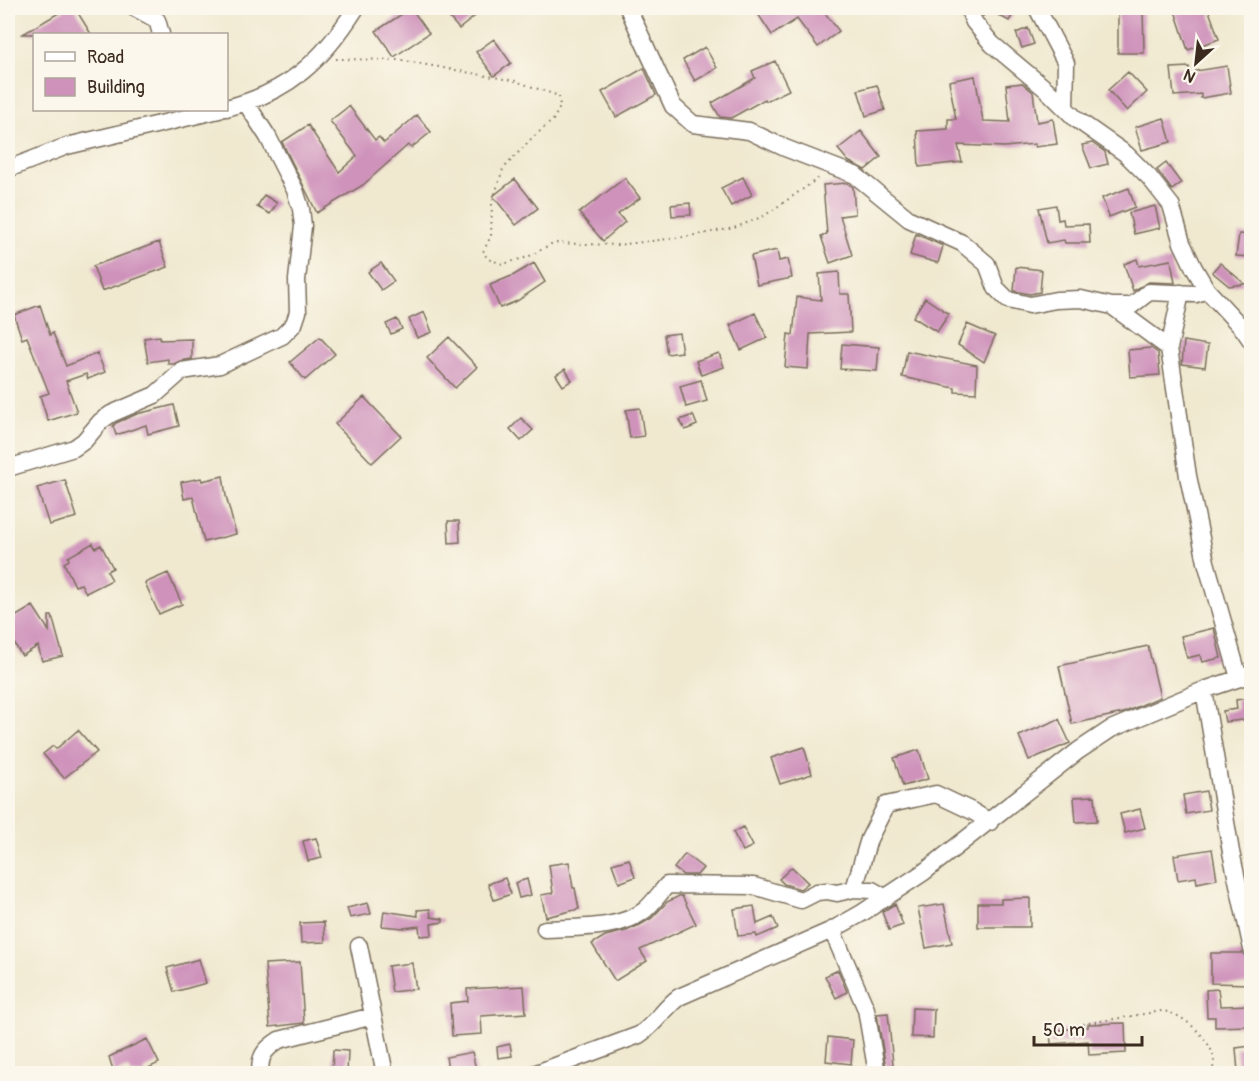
<svg xmlns="http://www.w3.org/2000/svg" width="1259" height="1081" viewBox="0 0 1259 1081" font-family="Pangolin,sans-serif">
<style>
.building{fill:#cf93bb}
.lines{fill:none;stroke-linecap:round;stroke-linejoin:round}
.minor-casing{stroke:#7a6d5c;stroke-width:19}
.path{stroke:#7a6d5c;stroke-width:2;stroke-dasharray:1.5 4.5;stroke-linecap:butt}
.minor{stroke:#fff;stroke-width:16}
</style>
<rect width="100%" height="100%" fill="#fbf7ec"/>
<filter id="ink" filterUnits="userSpaceOnUse"><feTurbulence type="fractalNoise" baseFrequency=".0167" numOctaves="2"/><feDisplacementMap in="SourceGraphic" scale="12" xChannelSelector="R" yChannelSelector="G"/><feConvolveMatrix kernelMatrix="1 2 1 2 8 2 1 2 1" color-interpolation-filters="sRGB"/></filter>
<filter id="wash" filterUnits="userSpaceOnUse"><feTurbulence type="fractalNoise" baseFrequency=".008" numOctaves="4" result="noise"/><feDisplacementMap in="SourceGraphic" scale="24" xChannelSelector="R" yChannelSelector="G"/><feGaussianBlur stdDeviation="1.35" result="paint"/><feColorMatrix in="noise" values="0 0 0 0 0 0 0 0 0 0 0 0 0 0 0 0 0 1.4 0 .05"/><feComposite in="paint" operator="in"/></filter>
<g filter="url(#wash)">
<rect width="100%" height="100%" fill="#f0e9d0"/>
<g id="blocks">
<path class="building" d="M67,8H75L91,34H23Z
M411,8L429,33L394,57L376,31Z
M441,8H485L459,29Z
M768,8H815L809,11L811,14L821,8L839,31L818,47L797,19L772,35L758,14Z
M979,8H1017L1009,21L989,10L983,16Z
M1118,8H1143L1144,53H1118Z
M1187,8H1208L1219,39L1188,50L1175,11Z
M1028,28L1034,44L1022,48L1016,33Z
M494,39L511,63L494,76L476,52Z
M705,47L717,68L695,81L683,60Z
M775,61L789,90L766,101L765,99L731,118L720,117L712,103L755,78L752,71Z
M1227,66L1231,93L1201,98V94L1174,96L1171,68L1189,67L1190,72Z
M644,68L656,95L616,117L602,92Z
M1128,72L1147,92L1127,111L1108,90Z
M975,76L983,121L1010,122L1006,85L1022,83L1033,92L1037,122L1053,119L1057,144L1035,147V144L1004,147L958,145L962,162L919,167L917,131L948,129V119H956L949,81Z
M877,85L885,110L866,116L858,90Z
M349,106L375,140L379,137L384,143L417,115L431,132L411,148L408,145L363,185L317,213L282,142L308,125L339,172L357,156L330,121Z
M1164,118L1171,142L1142,150L1135,127Z
M861,131L881,157L865,170L848,161L838,149Z
M1092,143L1105,152L1108,164L1091,168L1082,145Z
M1166,163L1181,183L1172,190L1157,170Z
M743,177L752,195L731,206L721,188Z
M625,178L640,198L618,214L625,222L603,241L579,213Z
M515,179L538,208L516,225L493,196Z
M847,183L853,187L855,214L840,216L852,255L830,263L821,236L827,234L823,185Z
M1129,188L1135,207L1109,217L1102,198Z
M264,195L277,203L270,214L257,207Z
M690,203L691,215L672,216L671,205Z
M1056,205L1058,220L1063,219L1064,225L1089,224L1090,243H1065L1064,240L1047,243L1039,208Z
M1155,206L1160,228L1134,234L1129,213Z
M916,234L943,246L938,263L910,255Z
M1239,234L1251,235V257L1236,256Z
M159,242L168,267L102,291L93,266Z
M777,250L779,261L788,259L792,278L757,285L751,256Z
M1137,259L1139,266L1171,260L1175,283L1149,282L1133,291L1124,264Z
M381,263L394,281L381,290L368,272Z
M534,263L545,282L517,301L500,308L490,285L514,275Z
M1220,263L1245,284L1229,286L1212,272Z
M1016,267L1042,270L1040,292L1030,294L1014,291Z
M839,272L840,294H849L851,332L810,334L808,369L785,367L788,334L793,335L797,297L821,300L819,274Z
M925,298L949,314L937,332L913,317Z
M40,305L50,335L53,333L66,366L97,353L105,372L88,379L86,374L66,381L77,412L48,421L40,396L49,393L27,337L22,339L14,315Z
M424,312L432,332L417,338L409,319Z
M755,313L767,338L741,350L730,325Z
M397,319L402,329L391,334L386,324Z
M967,324L995,336L984,362L958,345Z
M679,333L682,352L667,354L664,335Z
M160,336V340L192,339V359L180,361L174,364H168V359L148,362L144,338Z
M320,337L335,354L305,380L290,362Z
M449,337L477,367L455,388L427,358Z
M1184,341L1208,345L1205,367L1182,364Z
M842,344L879,347L877,371L840,369Z
M1151,348L1158,353L1160,375L1130,377L1128,350Z
M907,351L977,365L976,393L955,392V388L902,377Z
M719,353L724,367L701,375L696,361Z
M565,369L572,380L563,386L556,375Z
M701,380L707,401L686,407L680,386Z
M364,397L401,436L372,463L335,424Z
M174,405L179,426L148,434L146,425L116,435L113,426L116,423L137,414Z
M640,408L644,436L630,438L626,410Z
M693,415L697,425L685,430L680,420Z
M521,418L533,430L521,441L510,429Z
M223,476L226,496L236,534L204,542L193,497L184,499L181,482L201,478L202,481Z
M65,480L77,517L49,525L37,488Z
M448,521H459L460,542L449,543Z
M93,543L95,548L101,545L113,568L107,571L112,580L86,593L81,584L75,586L64,563L69,560L68,557Z
M168,573L182,604L159,614L145,583Z
M33,606L49,631V616H52L63,656L42,661L38,646L22,656L12,640L8,642V626L15,621L13,618Z
M1214,628L1221,658L1202,662L1200,655L1187,658L1181,636Z
M1148,646L1160,697L1123,713L1072,724L1059,666Z
M1249,698L1251,719L1225,722L1223,711L1237,709L1236,700Z
M1059,719L1070,743L1029,760L1019,736Z
M78,730L97,752L64,778L43,754L53,746L56,749Z
M804,747L812,774L780,784L771,758Z
M919,750L928,779L903,786L894,758Z
M1206,791L1209,810L1186,814L1183,795Z
M1095,796L1097,821L1076,822L1074,797Z
M1140,809L1145,828L1125,833L1120,814Z
M743,827L753,846L743,851L733,832Z
M316,838L322,858L308,861L303,841Z
M1212,849L1217,879L1197,883L1196,877L1178,880L1174,855Z
M685,854L703,868L697,875H683L674,868Z
M629,859L635,877L619,883L612,864Z
M569,862L573,888H575L579,909L546,917L541,895L553,893L549,865Z
M792,867L808,883L800,889L784,884L779,879Z
M505,878L511,894L494,900L488,884Z
M527,879L531,895L519,898L515,883Z
M679,896H682L696,924L640,950L647,961L615,981L592,944L605,936L626,931L640,925L652,918L667,902Z
M1030,898V927H978V903H1001V899Z
M368,903L371,914L350,918L347,908Z
M895,904L903,925L889,930L882,912Z
M944,904L952,943L926,948L918,908Z
M754,906L757,924L773,917L778,928L757,937L756,934L738,936L734,909Z
M430,909L431,917L443,919V922L431,924L432,935L420,936L419,926L404,928L382,926L384,911L418,916L417,910Z
M324,922L325,942L301,943L300,923Z
M1211,953H1243L1245,956L1251,959V984L1211,983Z
M199,959L206,983L174,992L167,968Z
M300,962L304,1023L270,1027L265,964Z
M412,963L416,989L392,992L388,966Z
M838,970L847,992L836,998L825,976Z
M524,986L526,1013L481,1016L482,1034L452,1036L450,1003L468,1001L467,989Z
M1218,989L1220,1006L1251,1005V1026L1215,1027V1017H1207L1206,990Z
M912,1008L934,1009L933,1038L911,1037Z
M888,1013L894,1074H887L877,1014Z
M1125,1023L1126,1053L1089,1055L1088,1041L1051,1044L1050,1031L1088,1027V1024Z
M828,1037L853,1040L851,1064L826,1061Z
M147,1039L159,1063L144,1070L146,1074H131L128,1068L114,1073L109,1057Z
M510,1044L512,1056L498,1058L497,1047Z
M1251,1046V1071L1238,1072L1236,1048Z
M333,1050L348,1051L347,1074H332Z
M472,1052L477,1074H449L446,1057Z"/>
</g>
</g>
<g filter="url(#ink)">
<use href="#blocks" fill-opacity="0" stroke="#7a6d5c" stroke-width="1.5"/>
<g class="lines">
<defs>
<path id="minor" d="M135,8L157,20L161,34
M628,8L673,106L693,124L749,131L785,148L855,175L909,219L962,243L987,264L996,288L1008,300L1030,305L1056,300L1081,299L1112,306H1131L1149,292L1196,294L1207,290
M968,8L974,22L992,44L1047,90L1076,119L1126,154L1149,177L1171,205L1182,243L1194,268L1207,290L1244,330L1252,342
M1037,8L1066,63L1065,108
M226,108C288,93 323,60 356,8
M8,169L67,146L219,110
M1181,293L1169,348L1188,476L1206,562L1239,678
M1112,306L1169,348
M8,468L74,448L84,441L101,421L111,414L155,395L182,371L220,365L282,336L294,324L298,312L297,280L303,226L301,209L295,190L268,137L246,103
M1204,690L1231,852L1252,949
M854,889L869,839L886,805L936,794L972,811L990,822
M545,929C576,927 620,930 645,910C653,903 660,893 667,885L754,886L801,900L817,892L827,891L837,893L854,889L872,890L886,898
M832,930L866,1009L877,1074
M359,946L385,1074
M261,1074C258,1057 265,1049 279,1040L373,1016
M534,1074L639,1035C655,1025 664,1008 679,997L832,930L862,913L924,872L1078,751L1111,729L1204,690L1252,674"/>
</defs>
<use href="#minor" class="minor-casing"/>
<path class="path" d="M336,59L400,60L515,81L559,96L560,107L553,120L531,139L503,169L492,203L491,236L483,252L488,259L503,264L528,257L553,243L618,245L684,237L734,228L764,216L819,178
M1077,1025L1162,1011C1182,1012 1211,1039 1214,1059C1214,1063 1213,1069 1212,1074"/>
<use href="#minor" class="minor"/>
</g>
</g>
<rect width="1259" height="1081" fill="none" stroke="#fbf7ec" stroke-width="30"/>
<rect x="33" y="33" width="195" height="78" fill="#fbf7ec" stroke="#aea59a" stroke-width="1.5"/>
<rect x="45" y="52" width="30" height="9" fill="#ffffff" stroke="#aea59a" stroke-width="1.5"/>
<text x="87" y="63" font-size="18" fill="#3b2a1e">Road</text>
<rect x="45" y="78" width="30" height="18" fill="#cf93bb" stroke="#aea59a" stroke-width="1.5"/>
<text x="87" y="93" font-size="18" fill="#3b2a1e">Building</text>
<g transform="translate(1196 63) rotate(207)" stroke="#fbf7ec" stroke-width="4.5" paint-order="stroke">
<path d="M0-4.5L10 22L0 15L-10 22Z" fill="#3b2a1e"/>
<text y="-9" font-size="16" font-weight="bold" text-anchor="middle" fill="#3b2a1e">N</text>
</g>
<path d="M1034 1036v9h108v-9" fill="none" stroke="#3b2a1e" stroke-width="3"/>
<text x="1043" y="1036" font-size="18" fill="#3b2a1e" stroke="#fbf7ec" stroke-width="4.5" paint-order="stroke">50 m</text>
</svg>
